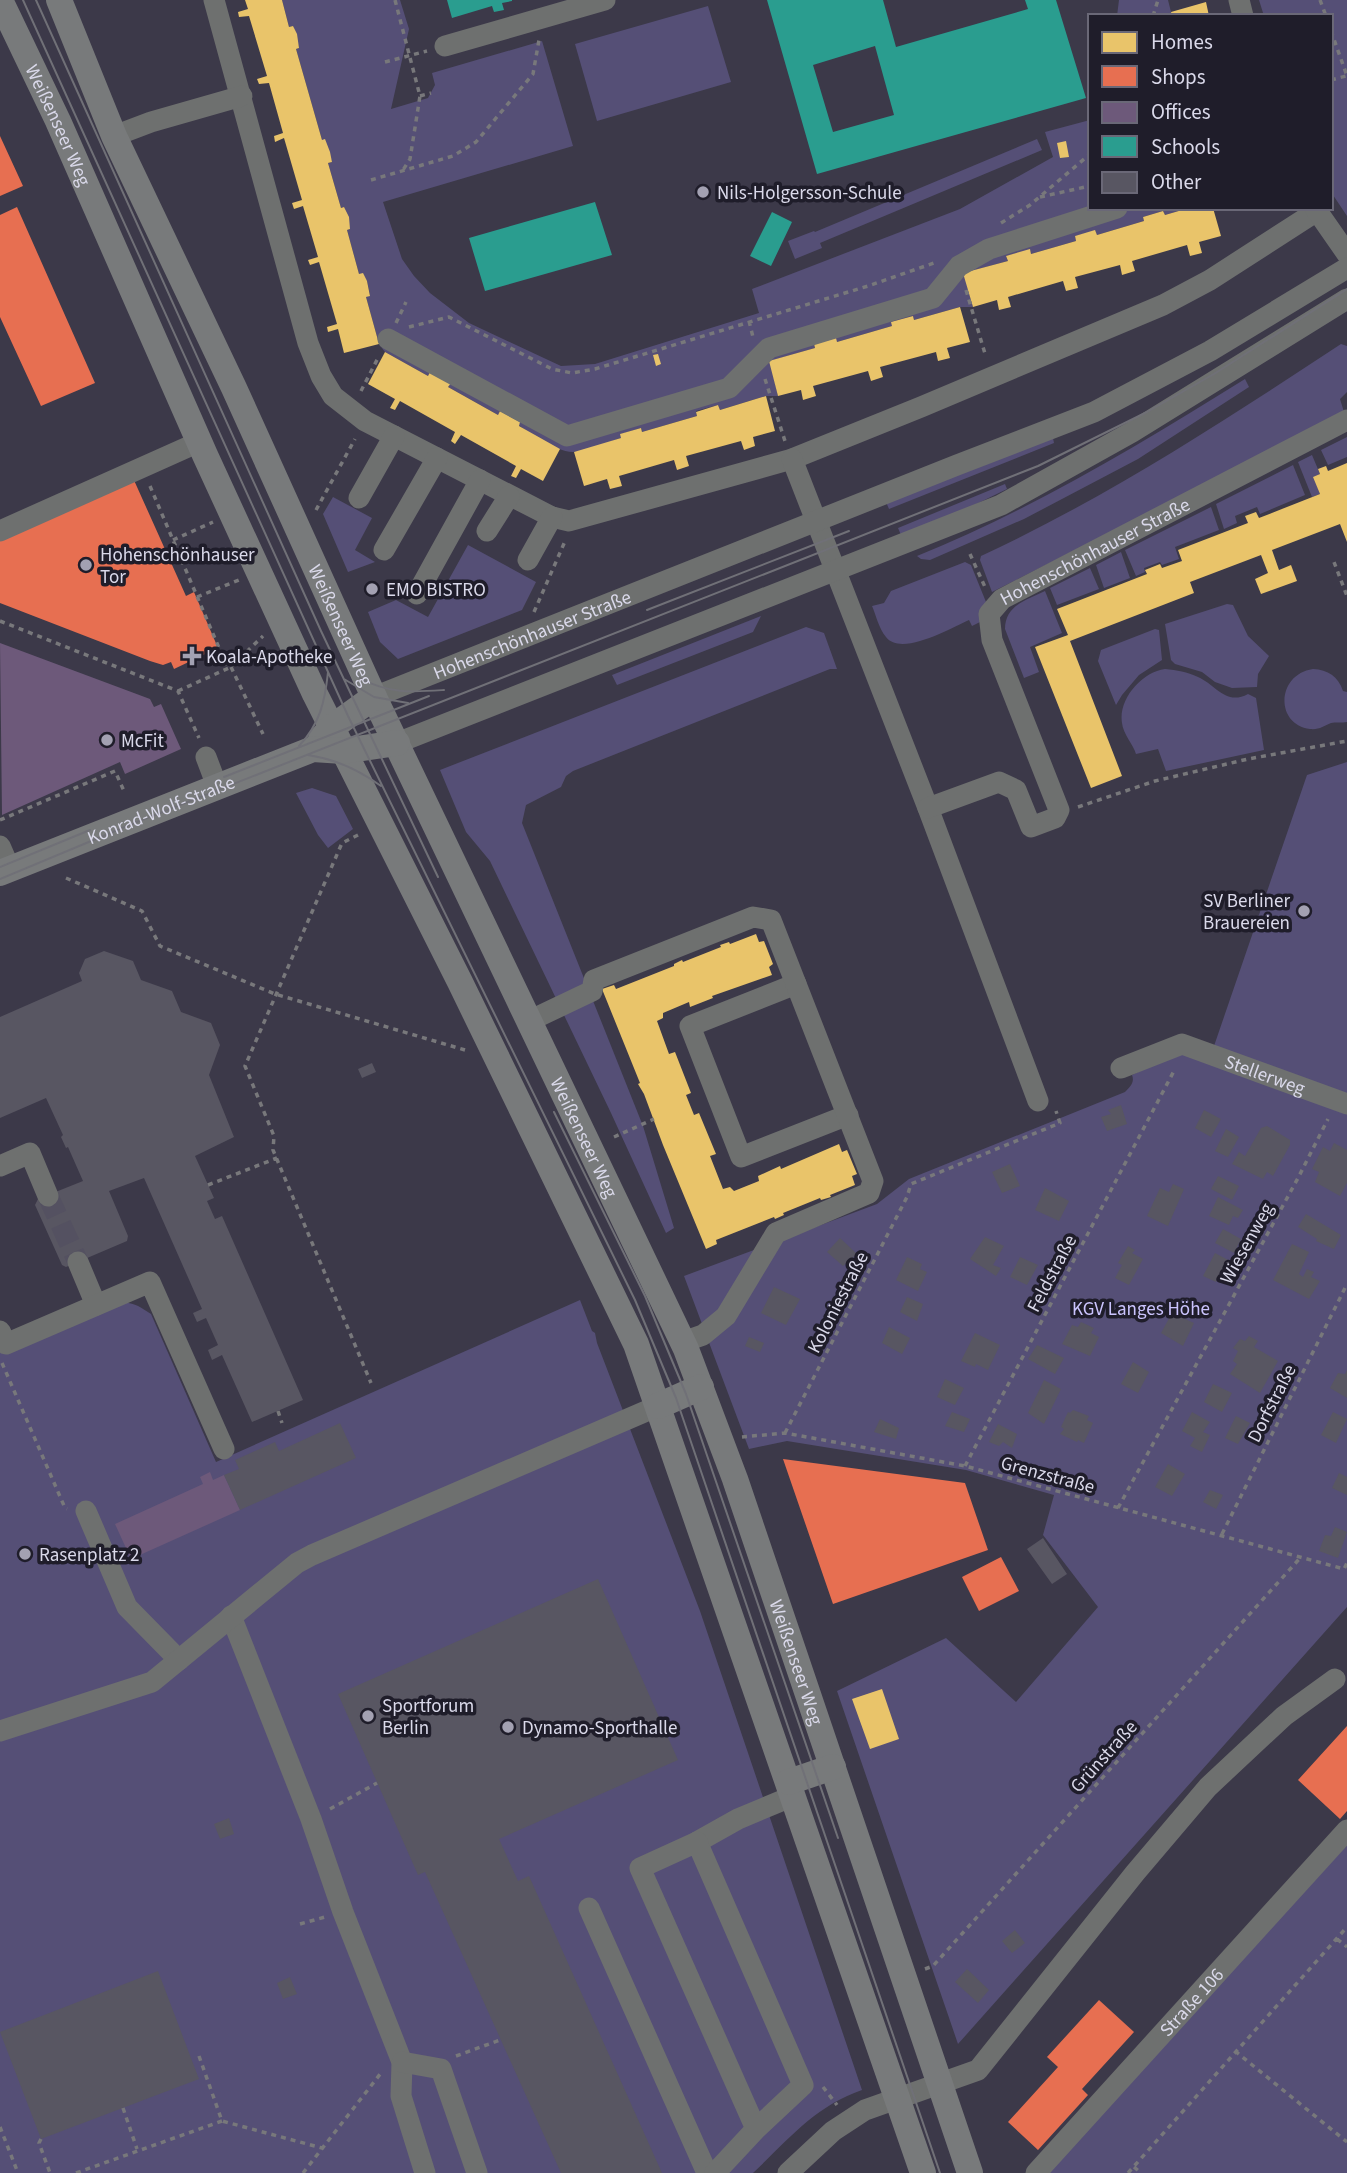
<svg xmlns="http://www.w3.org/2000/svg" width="1347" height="2173" viewBox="0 0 1347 2173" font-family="'Source Sans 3',sans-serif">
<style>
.green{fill:#554f76}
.homes{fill:#e9c46a}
.shops{fill:#e76f51}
.offices{fill:#6d597a}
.schools{fill:#2a9d8f;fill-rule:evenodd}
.building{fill:#585662}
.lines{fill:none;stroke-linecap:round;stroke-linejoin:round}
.minor-tunnel{stroke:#545161;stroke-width:21;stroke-dasharray:21 10;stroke-linecap:butt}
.path{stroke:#78787b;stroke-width:3.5;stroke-dasharray:5 5;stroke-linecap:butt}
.minor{stroke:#6e706f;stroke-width:21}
.major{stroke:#787a7b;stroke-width:26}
.tram{stroke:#707077;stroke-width:2}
.poi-dot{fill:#a3a1b2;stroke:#1f1d2a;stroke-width:2.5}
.labels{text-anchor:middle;stroke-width:7;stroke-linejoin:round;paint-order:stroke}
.street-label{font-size:19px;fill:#dad9ea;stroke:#1f1d2a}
.poi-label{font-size:19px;fill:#dad9ea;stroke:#1f1d2a;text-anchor:start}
.park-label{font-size:19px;fill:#cbc4fe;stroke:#1f1d2a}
</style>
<rect width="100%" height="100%" fill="#3c3949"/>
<path class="green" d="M282,0H400L409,29L391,109L428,98L435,85L432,73L542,41L573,146L383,202L402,259L414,276L430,293L469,323L561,366L595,364L759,313L752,289L960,209L1053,157L1045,132L1090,120V208H1189L1165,215L1163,211L1143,217L1144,221L1097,235L1095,231L1075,236L1076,241L1031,254L1030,250L1006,256L1008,261L964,273L973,307H960L914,320L913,316L892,322V326L837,342L814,345L815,348L770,361L778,396H766L720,410L718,405L696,411L697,416L642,432L641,428L621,434V438C607,442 588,452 573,452C551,451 517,424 500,411L498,415L448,387L450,383L430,372L428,376L385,352L379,344L366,297L370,295L367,281L359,274L347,230L350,229L344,207L341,208L328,163L332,162L325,140H322L296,49L299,48L293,26L289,27Z
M1119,0H1168L1172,16H1117Z
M1259,0H1347V216L1331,192V16H1264Z
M708,6L731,82L597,121L575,44Z
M1037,139L1042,150L820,243L822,248L795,259L788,241L814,231L815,232Z
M1341,344L1347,346V392L1340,399L1344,412L1317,428L992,592L980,560L981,556C1108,497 1224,421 1341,344Z
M1245,379L1249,387L1138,459L1024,519L930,560L921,559L917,556C1033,509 1139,445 1245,379Z
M1347,437V457L1328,465L1321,450Z
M1053,438L1054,443L889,509L886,502Z
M1312,455L1320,474L1314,477L1320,494L1312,497L1298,462Z
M1293,465L1305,495L1260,514L1257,507L1235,516L1237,523L1224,529L1216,504Z
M1005,484L1007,489L960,512L901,535L898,528Z
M333,497L372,518L355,550L375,562L348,572L323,514Z
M1211,507L1219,530L1175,547L1179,559L1162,565L1160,562L1144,568L1145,572L1136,576L1125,550Z
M468,545L536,582L522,610L398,659L380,642L368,612L396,600L428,617Z
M1121,552L1130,578L1104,588L1096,565Z
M965,562L971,565L986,602L982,621L972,626L969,620C951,628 901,657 886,637C879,629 876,615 872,606L884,603L891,591Z
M1090,568L1099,589L1057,605L1050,588Z
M1045,591L1062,633L1030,647L1039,672L1024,678L1005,629C1005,605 1027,600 1045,591Z
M1227,604L1233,605L1248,636L1269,656L1258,674L1257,687L1232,688L1215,682L1202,672L1175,664L1171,660L1165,624Z
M761,616L753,632L617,685L612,675Z
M806,627L824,633L837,669H830L573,771L566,776L561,787L526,805L522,823L643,1126L674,1228L666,1233L611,1113L490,861L466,832L440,770Z
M1155,629L1159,630L1162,660L1139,675L1122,695L1116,705L1098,661L1101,650Z
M1165,669C1177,670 1187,672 1198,677C1216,685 1226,706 1248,694L1256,698L1264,750L1166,771L1158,749L1136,754C1133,744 1123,734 1122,723C1118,699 1142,672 1165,669Z
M1313,669C1328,670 1338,676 1343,691L1347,692V722C1342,723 1335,722 1331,723C1324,726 1319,730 1310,729C1274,724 1277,674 1313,669Z
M1347,762V1094L1214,1046L1307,775Z
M312,788L336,796L353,829L328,848L318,835L296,793Z
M1183,1050L1347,1109V1607L958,2044L837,1691L946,1638L1016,1702L1098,1607L1043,1535L1054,1495L966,1470L787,1441L749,1449L684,1276L877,1204L909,1179L1125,1092C1130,1087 1135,1082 1132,1075Z
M580,1300L592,1331L595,1333L597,1343L700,1611L862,2090C815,2106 788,2140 753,2173H0V1353L116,1304C131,1300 139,1306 151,1314L216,1462Z
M1347,1845V2173H1045Z"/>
<path class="homes" d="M245,0H282L289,27L293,26L297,34L299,48L296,49L322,140L325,139L330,152L332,162L328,163L341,208L344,207L349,217L350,229L347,230L359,274L363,273L367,281L370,296L366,297L379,344L344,353L338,329L328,332L327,327L337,324L319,262L310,265L308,260L318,257L303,206L294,209L292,203L302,200L284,138L275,142L274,136L283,133L269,83L259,84L257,79L267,76L249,16L239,17L238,12L248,9Z
M1206,2L1209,16H1172L1171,12Z
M1066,141L1069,157L1060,158L1057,143Z
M1189,208H1213L1221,236L1199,242L1202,253L1190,256L1187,245L1132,261L1135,271L1122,275L1120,265L1075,277L1078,288L1066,291L1063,281L1008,297L1011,307L999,310L997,300L973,307L963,273L1008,261L1006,256L1030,249L1031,254L1076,241L1075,236L1095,230L1097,235L1144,221L1143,217L1163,211L1165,215Z
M960,307L970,342L947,348L950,358L938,361L936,352L880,367L883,377L871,381L868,371L813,386L816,396L803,400L801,390L778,396L769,361L815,348L814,344L836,338L837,342L892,326L891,322L913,316L914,320Z
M385,352L428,376L430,372L451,383L448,387L498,415L500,411L520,422L519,426L560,449L543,481L521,469L516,478L511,476L516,466L461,435L455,444L451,441L455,432L400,401L395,410L390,408L395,399L368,384Z
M658,354L661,364L656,366L653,355Z
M766,396L775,431L753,437L755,446L744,450L741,441L686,456L689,466L677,470L674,460L619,476L622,486L610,489L607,479L584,486L574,452L621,438L620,434L641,428L642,432L697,416L696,412L718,405L720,410Z
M1347,463V542L1340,524L1272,550L1279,570L1291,565L1297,581L1261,594L1255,579L1268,573L1261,555L1190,582L1194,593L1070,641L1122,776L1091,788L1035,647L1068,635L1057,609L1147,574L1145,570L1160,564L1162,568L1182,561L1178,550L1248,523L1245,516L1256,512L1259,518L1320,494L1313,477L1320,474L1318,469L1326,466L1328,471Z
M756,934L759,942L764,941L773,964L769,967L772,975L712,996L713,998L690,1007L689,1002L663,1013V1018L657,1021L669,1054L675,1052L691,1093L686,1095L694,1115L699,1113L716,1154L710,1156L723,1189L730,1187L734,1191L759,1181L758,1176L780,1166L781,1169L839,1144L842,1152L847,1150L857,1174L852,1176L855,1185L830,1195L831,1197L821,1200L820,1198L783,1213L784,1215L775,1219L774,1217L716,1240L717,1244L706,1249L663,1145L644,1094L638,1084L640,1083L602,989L614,985L616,989L674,966V964L682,960L683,962L721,947L720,945L729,942L730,944Z
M882,1689L899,1739L870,1749L852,1699Z"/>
<path class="shops" d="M0,136L23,186L0,196Z
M17,207L95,383L41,406L0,317V215Z
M133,478L186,596L194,592L218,648L174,669L171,662L163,665L150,661L0,603V538Z
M783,1459L965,1483L988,1550L833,1604Z
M1001,1557L1019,1591L979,1611L962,1577Z
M1347,1726V1811L1340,1819L1298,1780Z
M1099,2000L1134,2032L1082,2089L1088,2095L1038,2150L1008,2122L1058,2067L1047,2057Z"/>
<path class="offices" d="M0,643L150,699L154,707L161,704L181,749L125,774L120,762L2,815Z
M210,1472L213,1480L224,1475L240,1510L131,1559L115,1524L203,1484L200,1477Z"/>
<path class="schools" d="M447,0H512V1L502,3L504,10L494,12L492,6L452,18Z
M767,0H883L896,47L1028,9L1025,0H1056L1086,98L817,174ZM875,46L894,115L833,132L813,65Z
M595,202L612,255L485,291L469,238Z
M772,212L792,222L771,266L750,256Z"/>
<path class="building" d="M104,951L133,961L141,980L172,991L181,1012L211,1023L220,1045L209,1075L234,1137L195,1156L214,1198L207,1201L215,1219L222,1216L303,1400L252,1422L222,1355L212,1360L208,1350L218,1345L206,1318L197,1322L193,1313L202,1309L144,1178L109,1191L128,1236L127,1241L66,1267L62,1265L35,1205L38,1199L83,1181L68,1147L66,1148L61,1137L63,1135L46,1098L0,1118V1017L82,981L79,973L85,959Z
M372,1063L376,1072L362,1078L358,1069Z
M1121,1105L1127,1124L1107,1131L1101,1117L1111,1114L1108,1110Z
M1204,1110L1221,1119L1211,1137L1195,1128Z
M1267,1126L1290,1140V1145L1273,1176L1267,1172L1263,1179L1232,1164L1239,1152L1245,1156L1261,1128Z
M1226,1129L1239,1137L1228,1157L1215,1151Z
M1334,1143L1347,1150V1183L1340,1196L1315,1182L1319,1172L1312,1169L1323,1147L1330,1151Z
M1010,1164L1020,1186L1002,1193L992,1172Z
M1218,1176L1239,1186L1232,1200L1211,1189Z
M1173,1184L1184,1189L1168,1226L1147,1216L1160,1188L1169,1192Z
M1045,1188L1069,1201L1059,1221L1035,1210Z
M1218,1197L1243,1210L1238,1218L1233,1216L1229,1225L1209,1216Z
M1306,1214L1341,1235L1334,1249L1316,1241L1317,1239L1298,1227Z
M1223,1229L1241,1239L1234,1253L1215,1243Z
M985,1237L1004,1246L993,1265L1001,1268L996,1276L970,1259Z
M840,1238L857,1254L843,1266L827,1252Z
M1292,1244L1309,1252L1299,1274L1303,1277L1307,1269L1314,1272L1311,1277L1320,1281L1309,1299L1273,1280Z
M1128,1246L1135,1250L1132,1253L1143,1259L1129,1285L1115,1278L1122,1265L1118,1263Z
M1215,1253L1232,1262L1225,1275L1220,1273L1216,1282L1203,1276Z
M907,1257L922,1264L920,1269L927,1272L918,1291L896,1280Z
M1020,1257L1038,1265L1027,1285L1010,1277Z
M774,1287L800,1299L786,1325L761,1313Z
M907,1297L923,1304L917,1321L900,1312Z
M1172,1313L1194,1323L1183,1346L1161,1333Z
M1081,1322L1094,1328L1091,1333L1099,1337L1090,1356L1062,1344L1072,1325L1078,1327Z
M889,1327L910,1338L902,1354L882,1343Z
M975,1333L1000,1345L988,1370L976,1364L975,1367L961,1361Z
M1249,1336L1258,1341L1254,1347L1278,1361L1260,1393L1230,1374L1237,1364L1233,1361L1238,1351L1233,1348L1240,1339L1245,1341Z
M749,1337L764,1343L760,1352L745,1346Z
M1037,1345L1064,1358L1055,1374L1028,1359Z
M1133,1362L1149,1372L1138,1393L1121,1384Z
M1347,1370V1398L1330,1388L1338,1373L1345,1374Z
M945,1379L964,1388L955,1405L937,1397Z
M1044,1380L1061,1389L1044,1424L1028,1413Z
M1213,1384L1232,1393L1222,1412L1204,1402Z
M1073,1410L1089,1416L1087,1420L1093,1423L1084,1443L1078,1440L1077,1442L1060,1434L1064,1429L1061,1427L1068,1412L1070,1413Z
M952,1412L970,1419L964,1432L945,1426Z
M1192,1412L1210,1422L1203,1432L1210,1435L1202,1452L1190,1446L1195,1438L1182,1431Z
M1333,1412L1347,1419L1336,1443L1321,1435Z
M1236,1416L1250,1423L1238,1444L1225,1438Z
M880,1419L899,1428L896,1439L874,1432Z
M340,1423L356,1458L240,1510L224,1475L239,1469L235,1460L275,1442L279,1451Z
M998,1424L1017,1434L1012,1448L1003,1442L999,1446L989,1442Z
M1168,1464L1185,1474L1172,1496L1155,1487Z
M1339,1473L1347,1477V1495L1332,1488Z
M1210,1490L1223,1495L1216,1509L1203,1502Z
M1335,1527L1347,1532L1338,1558L1319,1551L1325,1535L1331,1536Z
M1043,1538L1067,1574L1052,1584L1027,1549Z
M598,1579L678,1760L499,1839L518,1881L529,1876L662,2173H561L425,1872L418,1875L338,1694Z
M229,1818L234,1834L220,1839L214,1824Z
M1015,1930L1025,1943L1012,1953L1002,1941Z
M967,1969L989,1990L978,2003L955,1982Z
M158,1971L199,2079L41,2139L0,2032Z
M290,1977L297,1994L283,1999L277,1983Z"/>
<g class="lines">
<path class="minor-tunnel" d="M48,1196L78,1262"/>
<path class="path" d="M395,0L420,96L410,159L403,170
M1320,0L1326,16
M1153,16L1158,0
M1331,31L1347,76
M385,62L427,51
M1331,80L1346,76
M420,96L431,93
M371,180L453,156L476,142L533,74L539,40
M1040,197L1090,186
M1001,223L1030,205L1090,154
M966,290L986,357
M749,321L753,337
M396,323L406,302
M409,327L449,317L552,369L572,373L595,369L868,286L934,263
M765,379L785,441
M361,391L378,358
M150,486L228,669
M316,510L355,439
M173,540L213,522
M970,554L985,587
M1334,562L1347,596
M197,597L239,580
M534,612L566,539
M0,621L178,691L199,738
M231,667L263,734
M178,691L231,667L263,636
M1078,807L1155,781L1248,759L1347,741
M0,820L115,771L124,791
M358,835L342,843L245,1066L274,1136L273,1150L371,1383
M66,878L142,911L160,946L275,994L465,1050
M614,1137L654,1119
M208,1185L277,1158
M2,1363L65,1508L67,1509
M278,1411L282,1423
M785,1433L907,1197L911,1184L1060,1123L1056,1111
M742,1437L785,1433L965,1466L1344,1569L1347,1563
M965,1466L1175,1069
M1118,1508L1298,1178L1328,1119
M1222,1534L1347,1284
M330,1809L377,1783
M300,1924L325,1917
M1337,1939L1347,1947
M925,1969L933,1966L1301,1557
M1235,2051L1347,2142
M199,2056L222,2121L322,2148
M456,2056L500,2040
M823,2087L837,2105
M123,2108L137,2149
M0,2127L18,2173
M41,2139L39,2143L50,2173
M1134,2167L1141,2173
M76,2173L222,2121
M303,2173L381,2073
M1128,2173L1347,1927"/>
<g class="minor">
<path d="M214,0L308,343L321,376L333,396L365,421L552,517L569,521L792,459L921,407L1163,305L1210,280L1317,211"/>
<path d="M1239,0L1243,16"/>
<path d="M445,46L605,0"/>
<path d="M114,136L151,122L242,96"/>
<path d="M1315,208L1347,254"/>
<path d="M388,339L567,436L729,388L769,348L933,298L959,266L989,249L1117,208"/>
<path d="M792,459L928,808L1038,1101"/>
<path d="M359,498L394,436"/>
<path d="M0,531L199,442"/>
<path d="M487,531L509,496"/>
<path d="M384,550L437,458"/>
<path d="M528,560L552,517"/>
<path d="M417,594L480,480"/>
<path id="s1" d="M374,697L957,465L1094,412L1210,351L1347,268"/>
<path d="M397,743L1001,505L1132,432L1347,299"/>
<path d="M206,757L217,786"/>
<path id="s2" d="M928,808L999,782L1016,790L1031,827L1055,818L1059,810L992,640L989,614L1002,599L1347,420"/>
<path d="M0,846L10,869"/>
<path d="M796,984L690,1026L741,1157L848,1115"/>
<path d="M529,1021L592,991L594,980L753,917L771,920L873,1181L869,1193L776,1233L726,1316L703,1335L683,1342"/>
<path id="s3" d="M1121,1068L1182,1044L1347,1104"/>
<path d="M0,1166L30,1153L48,1196"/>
<path d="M78,1262L96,1305"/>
<path d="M0,1331L6,1344L150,1282L224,1449"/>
<path d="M86,1511L127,1607L179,1660"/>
<path d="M231,1616L311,1819L343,1912L402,2062L401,2096L425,2173"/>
<path d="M0,1731L152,1682L297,1563L312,1555L658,1406"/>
<path d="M697,1842L738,1819L793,1796"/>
<path d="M589,1908L707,2173"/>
<path d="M402,2062L441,2069L477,2173"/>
<path d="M715,2173L756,2129L803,2085L697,1842L640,1868L756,2129"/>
<path d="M788,2173L833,2131L865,2110L978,2070L1135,1873L1208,1787L1284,1716L1335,1679"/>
<path id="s4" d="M1036,2173L1347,1830"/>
</g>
<g class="major">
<path id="s5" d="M0,0L58,121L205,455L315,694L460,982L636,1344L923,2173"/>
<path id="s6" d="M59,0L114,136L234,388L374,697L686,1349L735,1479L970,2173"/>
<path d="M321,739L331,728L374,697"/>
<path id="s7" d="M0,873L313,749L343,751L397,743"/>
<path d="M658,1406L701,1387"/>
<path d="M789,1782L833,1767"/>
</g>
<path class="tram" d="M23,0L348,716L635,1300L676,1398L940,2173
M36,0L321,631L438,877
M647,610L849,531
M360,678C388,694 413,692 444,690
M344,679L374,697L408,703
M299,746C320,724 325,701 328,672
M308,755C335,759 359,770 381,786
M224,777L429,696
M0,867L90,830
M0,879L127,826L1038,466L1145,413L1214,374L1347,289
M554,1112L645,1296L686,1394L838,1838"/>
</g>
<g class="poi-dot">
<circle cx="703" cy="192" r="7"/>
<circle cx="86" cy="565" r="7"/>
<circle cx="372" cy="589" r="7"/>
<path d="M188.5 645.5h7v7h7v7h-7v7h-7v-7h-7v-7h7z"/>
<circle cx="107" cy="740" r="7"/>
<circle cx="1304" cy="911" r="7"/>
<circle cx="25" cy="1554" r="7"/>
<circle cx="368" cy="1716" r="7"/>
<circle cx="508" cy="1727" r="7"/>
</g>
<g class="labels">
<g class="street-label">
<text dy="7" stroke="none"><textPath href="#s5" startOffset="138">Weißenseer Weg</textPath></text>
<text dy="7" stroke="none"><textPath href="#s2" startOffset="502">Hohenschönhauser Straße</textPath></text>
<text dy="7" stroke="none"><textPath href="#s6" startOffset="686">Weißenseer Weg</textPath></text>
<text dy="7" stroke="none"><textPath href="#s1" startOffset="170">Hohenschönhauser Straße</textPath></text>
<text dy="7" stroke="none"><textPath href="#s7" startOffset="173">Konrad-Wolf-Straße</textPath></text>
<text dy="7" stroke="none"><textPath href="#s3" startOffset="154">Stellerweg</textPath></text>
<text dy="7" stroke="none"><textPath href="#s6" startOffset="1253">Weißenseer Weg</textPath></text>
<text transform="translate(1246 1243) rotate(-61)" y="7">Wiesenweg</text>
<text transform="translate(1051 1273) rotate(-62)" y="7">Feldstraße</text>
<text transform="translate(837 1302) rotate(-63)" y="7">Koloniestraße</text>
<text transform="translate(1271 1403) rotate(-63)" y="7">Dorfstraße</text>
<text transform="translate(1048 1474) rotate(15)" y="7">Grenzstraße</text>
<text dy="7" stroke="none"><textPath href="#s6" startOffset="1820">Weißenseer Weg</textPath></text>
<text transform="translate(1103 1756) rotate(-48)" y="7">Grünstraße</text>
<text dy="7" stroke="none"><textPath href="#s4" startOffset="231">Straße 106</textPath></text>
</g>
<g class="poi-label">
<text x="717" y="199">Nils-Holgersson-Schule</text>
<text x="100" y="561">Hohenschönhauser<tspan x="100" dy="22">Tor</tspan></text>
<text x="386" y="596">EMO BISTRO</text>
<text x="206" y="663">Koala-Apotheke</text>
<text x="121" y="747">McFit</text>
<text x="1290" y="907" text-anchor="end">SV Berliner<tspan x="1290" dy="22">Brauereien</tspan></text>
<text x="39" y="1561">Rasenplatz 2</text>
<text x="382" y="1712">Sportforum<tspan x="382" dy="22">Berlin</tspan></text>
<text x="522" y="1734">Dynamo-Sporthalle</text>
</g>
<g class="park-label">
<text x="1141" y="1315">KGV Langes Höhe</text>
</g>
</g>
<rect x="1088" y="14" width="245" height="196" fill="#1f1d2a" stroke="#6a6877" stroke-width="2"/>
<rect x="1102" y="32" width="35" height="21" fill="#e9c46a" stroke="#6a6877" stroke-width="2"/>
<text x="1151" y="49" font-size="21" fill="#dad9ea">Homes</text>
<rect x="1102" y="66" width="35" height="21" fill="#e76f51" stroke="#6a6877" stroke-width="2"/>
<text x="1151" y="84" font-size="21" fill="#dad9ea">Shops</text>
<rect x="1102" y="102" width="35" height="21" fill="#6d597a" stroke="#6a6877" stroke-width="2"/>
<text x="1151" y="119" font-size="21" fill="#dad9ea">Offices</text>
<rect x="1102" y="136" width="35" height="21" fill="#2a9d8f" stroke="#6a6877" stroke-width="2"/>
<text x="1151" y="154" font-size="21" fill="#dad9ea">Schools</text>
<rect x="1102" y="172" width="35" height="21" fill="#585662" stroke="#6a6877" stroke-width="2"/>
<text x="1151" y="189" font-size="21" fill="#dad9ea">Other</text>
</svg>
